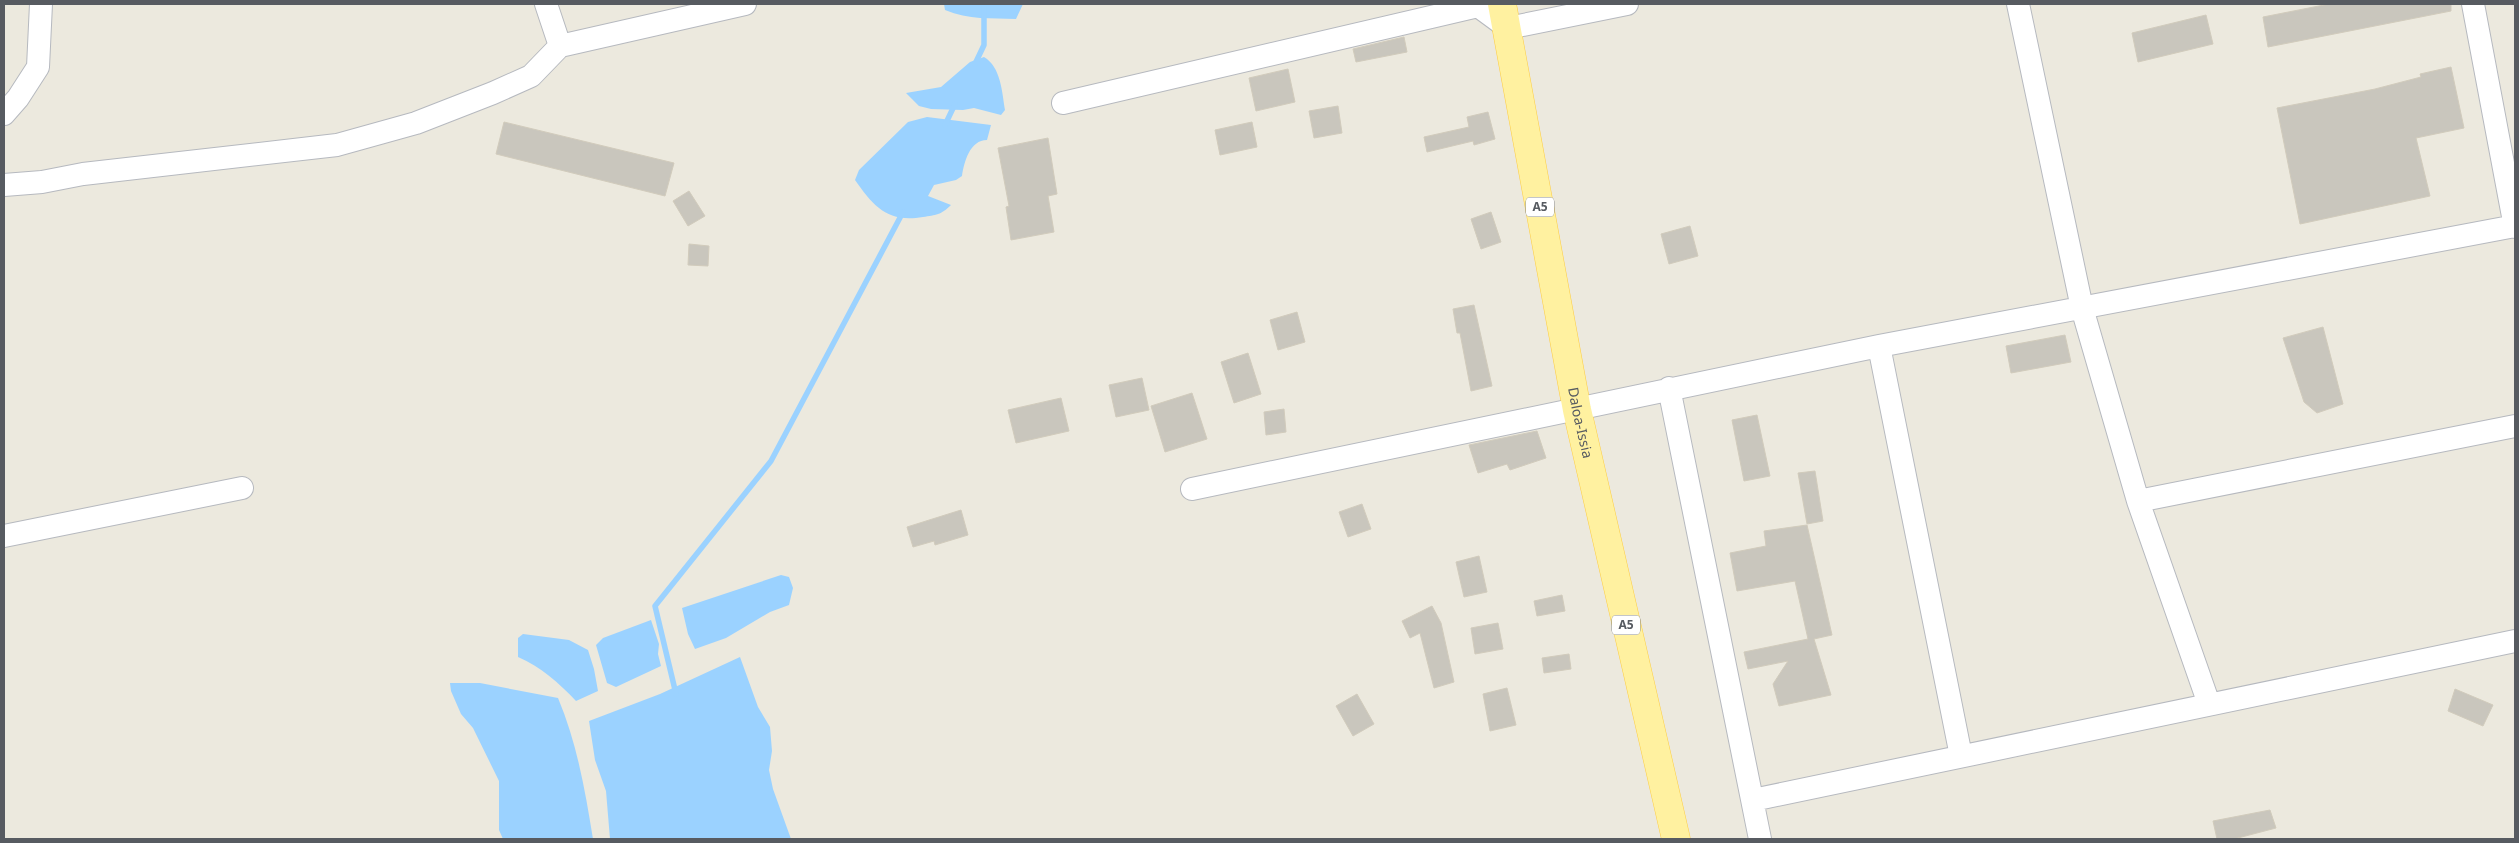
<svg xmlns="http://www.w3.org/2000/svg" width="2519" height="843" viewBox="0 0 2519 843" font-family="'Noto Sans',sans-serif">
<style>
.water{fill:#9bd2ff}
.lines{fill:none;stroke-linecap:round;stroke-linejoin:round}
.stream{stroke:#9bd2ff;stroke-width:5.5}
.building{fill:#c9c6bd;stroke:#d1cbbc}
.minor-casing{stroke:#b6b9bf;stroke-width:24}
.primary-casing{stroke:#fdcd46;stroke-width:29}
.minor{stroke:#fff;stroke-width:22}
.primary{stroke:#fff1a0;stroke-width:28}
.labels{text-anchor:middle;stroke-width:5;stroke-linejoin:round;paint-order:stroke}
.shield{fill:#fff;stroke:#898c90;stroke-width:1}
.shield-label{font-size:12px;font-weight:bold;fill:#575b61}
.street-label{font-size:14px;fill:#575b61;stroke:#fff}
</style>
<rect width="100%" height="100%" fill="#ece9de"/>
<path class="water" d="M944,4H1023L1016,19C991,18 969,20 945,10Z
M984,57C1001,67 1002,92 1005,110L1001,115L974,108L963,110L931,109L919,106L906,93L941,87L970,62Z
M927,117L991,125L987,140C970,140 964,162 962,176L956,180L934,185L928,196L951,205C941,215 936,215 923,217C888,223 874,207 855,180L859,170L908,122Z
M781,575L789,577L793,588L789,605L770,612L726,638L695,649L688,634L682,608Z
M651,620L659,644L658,654L661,666L616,687L607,683L596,645L603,638Z
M523,634L569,640L588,650L594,669L598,691L576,701C559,683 541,667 518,657V638Z
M740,657L758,707L770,727L772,751L769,770L773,789L791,839H610L606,791L595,760L589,721L660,694Z
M450,683H480L558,698C577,743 585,790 593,839H503L499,830V781L473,728L461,714L451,691Z"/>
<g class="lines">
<path class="stream" d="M975,64L984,45V4
M945,125L955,104
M676,694L655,606L771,461L903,212"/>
</g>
<path class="building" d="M2329,4H2451V11L2268,47L2263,17Z
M2206,15L2213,44L2138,62L2132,33Z
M1404,37L1407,52L1356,62L1353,49Z
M2451,67L2464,128L2416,138L2430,196L2300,224L2277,108L2375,89L2421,77L2420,74Z
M1288,69L1295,102L1256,111L1249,78Z
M1338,106L1342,133L1314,138L1309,111Z
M1488,112L1495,139L1474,145L1473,141L1427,152L1424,137L1469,127L1467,117Z
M504,122L674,163L665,196L496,154Z
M1252,122L1257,147L1220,155L1215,130Z
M1048,138L1057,194L1048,196L1054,232L1011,240L1006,207L1009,206L998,148Z
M689,191L705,216L688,226L673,201Z
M1491,212L1501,242L1481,249L1471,219Z
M1690,226L1698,256L1669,264L1661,234Z
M689,244L709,246L708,266L688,265Z
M1474,305L1492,386L1471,391L1460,333H1457L1453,309Z
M1297,312L1305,342L1278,350L1270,320Z
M2323,327L2343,404L2317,413L2304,402L2283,338Z
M2065,335L2071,362L2011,373L2006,346Z
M1248,353L1261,394L1234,403L1221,362Z
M1142,378L1149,410L1116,417L1109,385Z
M1192,393L1207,439L1165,452L1151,406Z
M1061,398L1069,431L1016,443L1008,410Z
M1284,409L1286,432L1266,435L1264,412Z
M1757,415L1770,476L1744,481L1732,420Z
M1537,431L1546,458L1510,470L1507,464L1478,473L1469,445Z
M1815,471L1823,521L1807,524L1798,473Z
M1362,504L1371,529L1348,537L1339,512Z
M961,510L968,535L935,545L934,541L913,547L907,527Z
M1807,525L1832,635L1814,639L1831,695L1779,706L1773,684L1788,661L1748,669L1744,652L1808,639L1795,581L1737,591L1730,553L1766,546L1764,531Z
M1479,556L1487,592L1464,597L1456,562Z
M1562,595L1565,611L1537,616L1534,601Z
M1432,606L1441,623L1454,682L1434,688L1420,633L1410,638L1402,621Z
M1498,623L1503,649L1475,654L1471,628Z
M1569,654L1571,669L1544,673L1542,658Z
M1507,688L1516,725L1490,731L1483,694Z
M2455,689L2493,705L2483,726L2448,711Z
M1357,694L1374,724L1353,736L1336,706Z
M2270,810L2276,828L2234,839H2217L2213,821Z"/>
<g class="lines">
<defs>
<path id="minor" d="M546,4L560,46
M2018,4L2082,308L2138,501L2209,704
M2473,4L2515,227
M1063,103L1478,6L1508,28L1627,4
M4,114L18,98L38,67L41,4
M4,185L42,182L83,174L337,145L416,123L493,93L531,76L560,46L745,4
M1879,346L1961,756
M1669,388L1760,839
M1192,489L1879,346L2515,226
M2138,501L2515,426
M4,536L242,488
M1753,800L2515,641"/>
<g id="primary">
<path id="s1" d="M1502,4L1577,410L1676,839"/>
</g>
</defs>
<use href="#minor" class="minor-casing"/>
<use href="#primary" class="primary-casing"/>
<use href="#minor" class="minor"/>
<use href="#primary" class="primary"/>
</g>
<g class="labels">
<g class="shield">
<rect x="1526" y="197.5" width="28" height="19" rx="4"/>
<rect x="1612" y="615.5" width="28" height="19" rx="4"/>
</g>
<g class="shield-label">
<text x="1540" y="211">A5</text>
<text x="1626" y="629">A5</text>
</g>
<g class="street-label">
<text dy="5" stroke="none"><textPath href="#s1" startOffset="426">Daloa-Issia</textPath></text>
</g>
</g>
<rect width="2519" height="843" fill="none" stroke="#575b61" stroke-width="10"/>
</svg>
